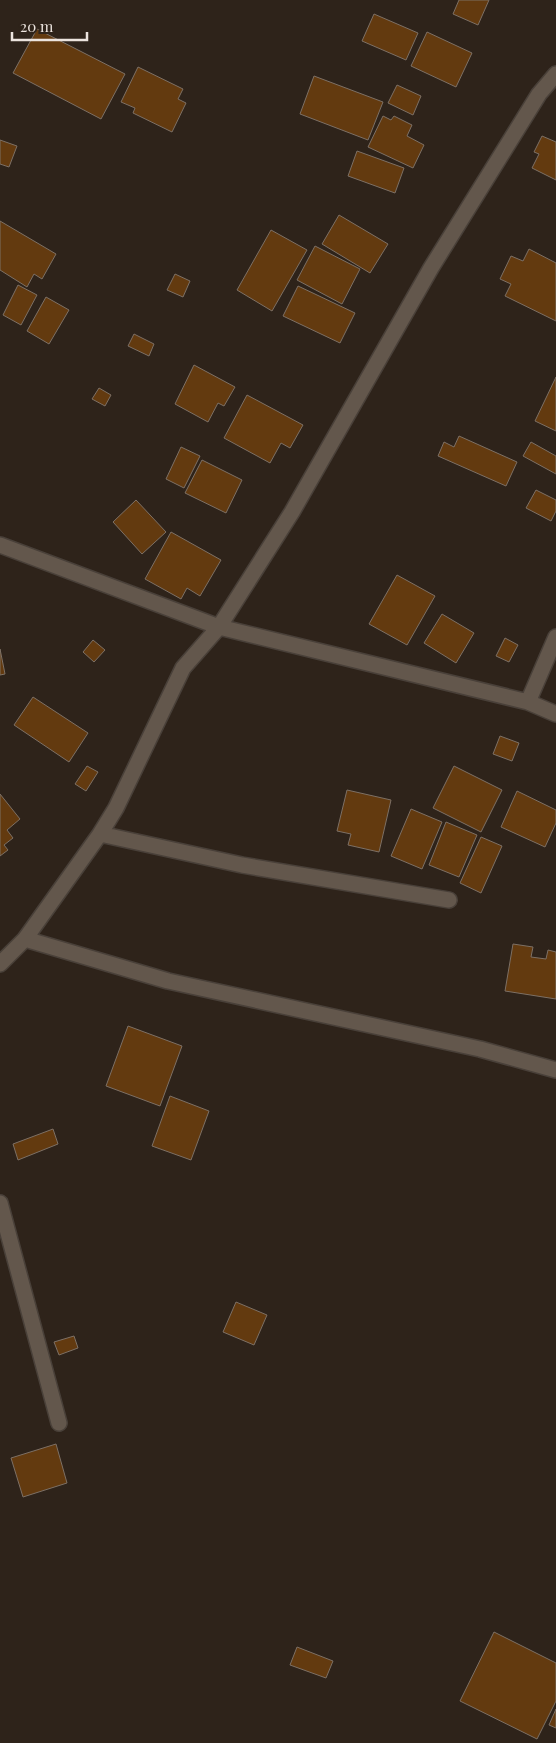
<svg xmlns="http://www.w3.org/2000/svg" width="556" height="1743" viewBox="0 0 556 1743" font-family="'Playfair Display',serif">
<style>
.building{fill:#633a0f;stroke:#7d7065}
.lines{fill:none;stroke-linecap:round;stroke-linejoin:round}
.street-casing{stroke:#494039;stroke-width:18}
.street{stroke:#63574c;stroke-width:15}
</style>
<rect width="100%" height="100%" fill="#2e231a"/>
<path class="building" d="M459,0H489L478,25L453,14Z
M374,14L418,33L406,60L362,41Z
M37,29L125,74L101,119L13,73Z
M427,32L472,53L456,87L411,66Z
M138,67L183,89L178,99L186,103L172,132L133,113L135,108L121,102Z
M314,76L383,102L368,140L300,114Z
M397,85L421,96L413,115L388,103Z
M383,116L391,120L394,116L412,125L407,136L424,145L413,168L368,147Z
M542,136L556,142V180L532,168L539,154L534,152Z
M0,140L17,146L9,167L0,164Z
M357,151L404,168L395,193L348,176Z
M339,215L388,244L370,273L322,244Z
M0,221L56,254L42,279L34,274L27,287L0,270Z
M271,230L307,250L272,311L237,290Z
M315,246L360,269L342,304L297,280Z
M529,249L556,263V321L505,296L511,284L500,279L511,256L523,261Z
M175,274L190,281L183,297L167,290Z
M18,285L37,295L21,325L3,315Z
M298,286L355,313L340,343L283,316Z
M46,297L69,310L49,344L27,331Z
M134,334L154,344L149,356L128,346Z
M194,365L235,387L224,406L218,403L208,422L175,404Z
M556,377V431L535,421Z
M99,388L111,395L105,406L92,399Z
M247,395L303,425L290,448L281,443L270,463L224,438Z
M459,436L517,462L506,486L438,456L444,442L454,447Z
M531,442L556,456V474L523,456Z
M181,447L200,456L184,488L166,479Z
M202,460L242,480L226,513L185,493Z
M536,490L556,500V511L551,521L526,508Z
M136,500L166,532L142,554L113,522Z
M171,532L221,560L200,596L187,588L181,599L145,579Z
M397,575L435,596L407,645L369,624Z
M442,614L474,633L456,663L424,643Z
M505,638L518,645L509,662L496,656Z
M93,640L105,650L94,662L83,652Z
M0,649L5,674L0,675Z
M33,697L88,733L69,762L14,725Z
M500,736L519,743L512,761L493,754Z
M87,766L98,772L86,791L75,784Z
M454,766L502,790L481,832L433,808Z
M347,790L391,800L379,852L348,845L351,834L337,831Z
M517,791L556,810V823L545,847L501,827Z
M0,794L20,819L7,830L13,838L4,845L8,850L0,856Z
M411,809L442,822L422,869L391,856Z
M446,822L477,835L459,877L429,865Z
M481,837L502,846L481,893L460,883Z
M513,944L533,947L531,957L546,959L548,950L556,952V999L505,991Z
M128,1026L182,1046L160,1106L106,1086Z
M170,1096L209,1111L191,1160L152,1146Z
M53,1129L58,1144L18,1160L13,1144Z
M236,1302L267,1315L254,1345L223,1332Z
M74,1336L78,1348L59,1355L54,1342Z
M56,1444L67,1483L23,1497L11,1458Z
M494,1632L556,1663V1701L537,1739L460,1701Z
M297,1647L333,1661L326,1678L290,1665Z
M556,1709V1728L549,1725Z"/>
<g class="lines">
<defs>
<path id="street" d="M0,545L219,627L528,702L556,714
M528,702L556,637
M100,834L242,865L449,900
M25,939L168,981L480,1049L556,1070
M0,964L25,939L100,834L116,808L183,668L219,627L292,512L431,268L539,94L556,74
M0,1203L59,1423"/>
</defs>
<use href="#street" class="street-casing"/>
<use href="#street" class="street"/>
</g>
<path d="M12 32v8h75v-8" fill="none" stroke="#ece4de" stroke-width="2.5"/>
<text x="20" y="32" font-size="15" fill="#ece4de" stroke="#2e231a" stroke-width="4" paint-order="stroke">20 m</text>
</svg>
